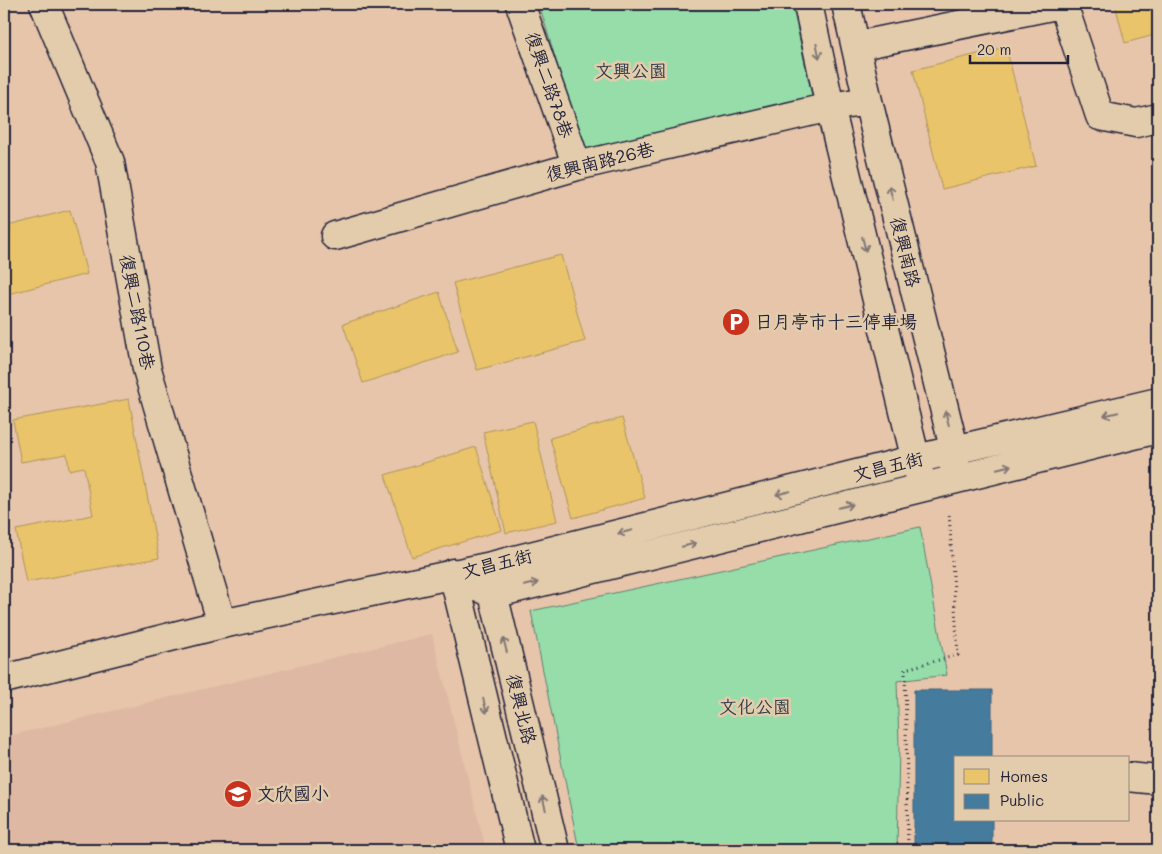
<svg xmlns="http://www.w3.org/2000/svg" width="1162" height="854" viewBox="0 0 1162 854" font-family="Mali,'LXGW WenKai TC',sans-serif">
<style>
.built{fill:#deb8a3}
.green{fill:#96ddaa;stroke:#5c8072}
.homes{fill:#e9c46a;stroke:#ad935c}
.public{fill:#457b9d;stroke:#3a6080}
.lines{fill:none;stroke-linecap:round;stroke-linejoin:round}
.minor-casing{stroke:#22223b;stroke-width:31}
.path{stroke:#22223b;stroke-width:3;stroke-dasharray:1 4;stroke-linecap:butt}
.minor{stroke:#e3ccac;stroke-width:28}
.oneway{stroke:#827774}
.labels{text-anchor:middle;stroke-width:5;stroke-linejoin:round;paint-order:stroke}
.park-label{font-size:18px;fill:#333e4c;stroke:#e3ccac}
.street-label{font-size:18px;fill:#22223b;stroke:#e3ccac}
.poi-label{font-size:18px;fill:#22223b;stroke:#e3ccac;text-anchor:start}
</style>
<rect width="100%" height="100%" fill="#e7c5aa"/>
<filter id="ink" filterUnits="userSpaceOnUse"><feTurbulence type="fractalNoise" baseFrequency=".02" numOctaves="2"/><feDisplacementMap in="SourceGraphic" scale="10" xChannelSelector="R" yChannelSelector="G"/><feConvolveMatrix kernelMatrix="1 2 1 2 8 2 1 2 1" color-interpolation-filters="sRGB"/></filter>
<g filter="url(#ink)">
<path class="built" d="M432,634L486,850H4V737Z"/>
<path class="green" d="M539,4H792L813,101L583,151Z
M920,527L947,675L897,681L899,745L897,850H579L531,611Z"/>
<path class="homes" d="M1115,4H1158V34L1125,43Z
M1006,47L1036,166L942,189L913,70Z
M70,210L87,274L8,294L4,275V227Z
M561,255L585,341L477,370L453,283Z
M439,292L458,352L363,383L343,324Z
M129,399L159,558L26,582L16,530L93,515L84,467L69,470L67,454L21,462L13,420Z
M622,418L645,498L573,518L550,438Z
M533,421L557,521L506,533L483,432Z
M476,447L502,530L412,557L385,475Z"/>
<path class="public" d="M914,690H992V758H956V820H992V850H914Z"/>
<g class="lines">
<defs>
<path id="minor" d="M44,4L110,162L147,369L222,624
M520,4L577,166
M808,4L830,107L920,477
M846,4L868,101L955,452L954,470
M1063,4L1100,116L1136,123L1158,118
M856,46L1061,4
M335,236L577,166L830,107L868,101
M453,573L493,594L1158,429
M453,573L520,850
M489,577L555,850
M4,679L222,624L487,567L916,459L1158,402
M1128,777L1158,780"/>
</defs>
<use href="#minor" class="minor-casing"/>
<path class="path" d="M908,850L905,669L958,655L949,512"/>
<use href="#minor" class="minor"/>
</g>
<defs><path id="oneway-shaft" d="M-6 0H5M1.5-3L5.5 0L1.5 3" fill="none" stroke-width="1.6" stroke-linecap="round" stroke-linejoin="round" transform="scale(1.25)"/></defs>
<g class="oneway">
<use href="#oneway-shaft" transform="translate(818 51) rotate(78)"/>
<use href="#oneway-shaft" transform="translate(891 193) rotate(-104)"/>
<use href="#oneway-shaft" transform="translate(864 244) rotate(76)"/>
<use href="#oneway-shaft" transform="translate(1111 414) rotate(166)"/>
<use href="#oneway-shaft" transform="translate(947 418) rotate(-104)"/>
<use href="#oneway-shaft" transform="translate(1004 467) rotate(-14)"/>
<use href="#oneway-shaft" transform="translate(783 493) rotate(166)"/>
<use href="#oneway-shaft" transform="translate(846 506) rotate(-14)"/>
<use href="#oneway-shaft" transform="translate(625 532) rotate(166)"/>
<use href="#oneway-shaft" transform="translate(689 545) rotate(-14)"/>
<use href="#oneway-shaft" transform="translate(531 584) rotate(-14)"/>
<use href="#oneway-shaft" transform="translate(505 645) rotate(-104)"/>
<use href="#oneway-shaft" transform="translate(485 706) rotate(76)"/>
<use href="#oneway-shaft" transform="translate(544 803) rotate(-104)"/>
</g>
</g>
<defs>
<symbol id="parking-disc" viewBox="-11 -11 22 22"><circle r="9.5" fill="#c8321e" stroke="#e3ccac"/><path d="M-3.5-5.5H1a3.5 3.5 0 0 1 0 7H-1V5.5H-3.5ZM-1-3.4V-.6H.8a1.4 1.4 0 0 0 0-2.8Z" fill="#fff"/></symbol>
<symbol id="school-disc" viewBox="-11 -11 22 22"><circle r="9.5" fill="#c8321e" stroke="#e3ccac"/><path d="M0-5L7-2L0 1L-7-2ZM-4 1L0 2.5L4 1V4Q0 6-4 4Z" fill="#fff"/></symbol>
</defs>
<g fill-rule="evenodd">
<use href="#parking-disc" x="720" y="306" width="32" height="32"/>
<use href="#school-disc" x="222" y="778" width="32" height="32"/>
</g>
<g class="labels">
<g class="park-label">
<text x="631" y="77">文興公園</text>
<text x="755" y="713">文化公園</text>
</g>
<g class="street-label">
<text transform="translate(549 85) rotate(71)" y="6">復興二路78巷</text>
<text transform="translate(600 162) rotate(-14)" y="6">復興南路26巷</text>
<text transform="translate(905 252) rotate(76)" y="6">復興南路</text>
<text transform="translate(137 312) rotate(79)" y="6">復興二路110巷</text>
<text transform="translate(888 467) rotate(-14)" y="6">文昌五街</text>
<text transform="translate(497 564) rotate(-14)" y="6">文昌五街</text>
<text transform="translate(521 709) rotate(76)" y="6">復興北路</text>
</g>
<g class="poi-label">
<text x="755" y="328">日月亭市十三停車場</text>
<text x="257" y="800">文欣國小</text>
</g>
</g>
<rect width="1162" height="854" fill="none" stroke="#e3ccac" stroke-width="20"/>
<rect x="10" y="10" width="1142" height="834" fill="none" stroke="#22223b" stroke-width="2" filter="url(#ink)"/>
<rect x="954" y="756" width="175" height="65" fill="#e3ccac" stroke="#96887f"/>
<rect x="964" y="769" width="25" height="15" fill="#e9c46a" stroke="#96887f"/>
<text x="1000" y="782" font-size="15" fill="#22223b">Homes</text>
<rect x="964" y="794" width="25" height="15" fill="#457b9d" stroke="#96887f"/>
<text x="1000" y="806" font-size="15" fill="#22223b">Public</text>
<path d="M970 55v8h98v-8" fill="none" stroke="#22223b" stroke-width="2.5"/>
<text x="977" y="55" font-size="15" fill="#22223b" stroke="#e3ccac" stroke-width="4" paint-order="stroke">20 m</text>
</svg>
